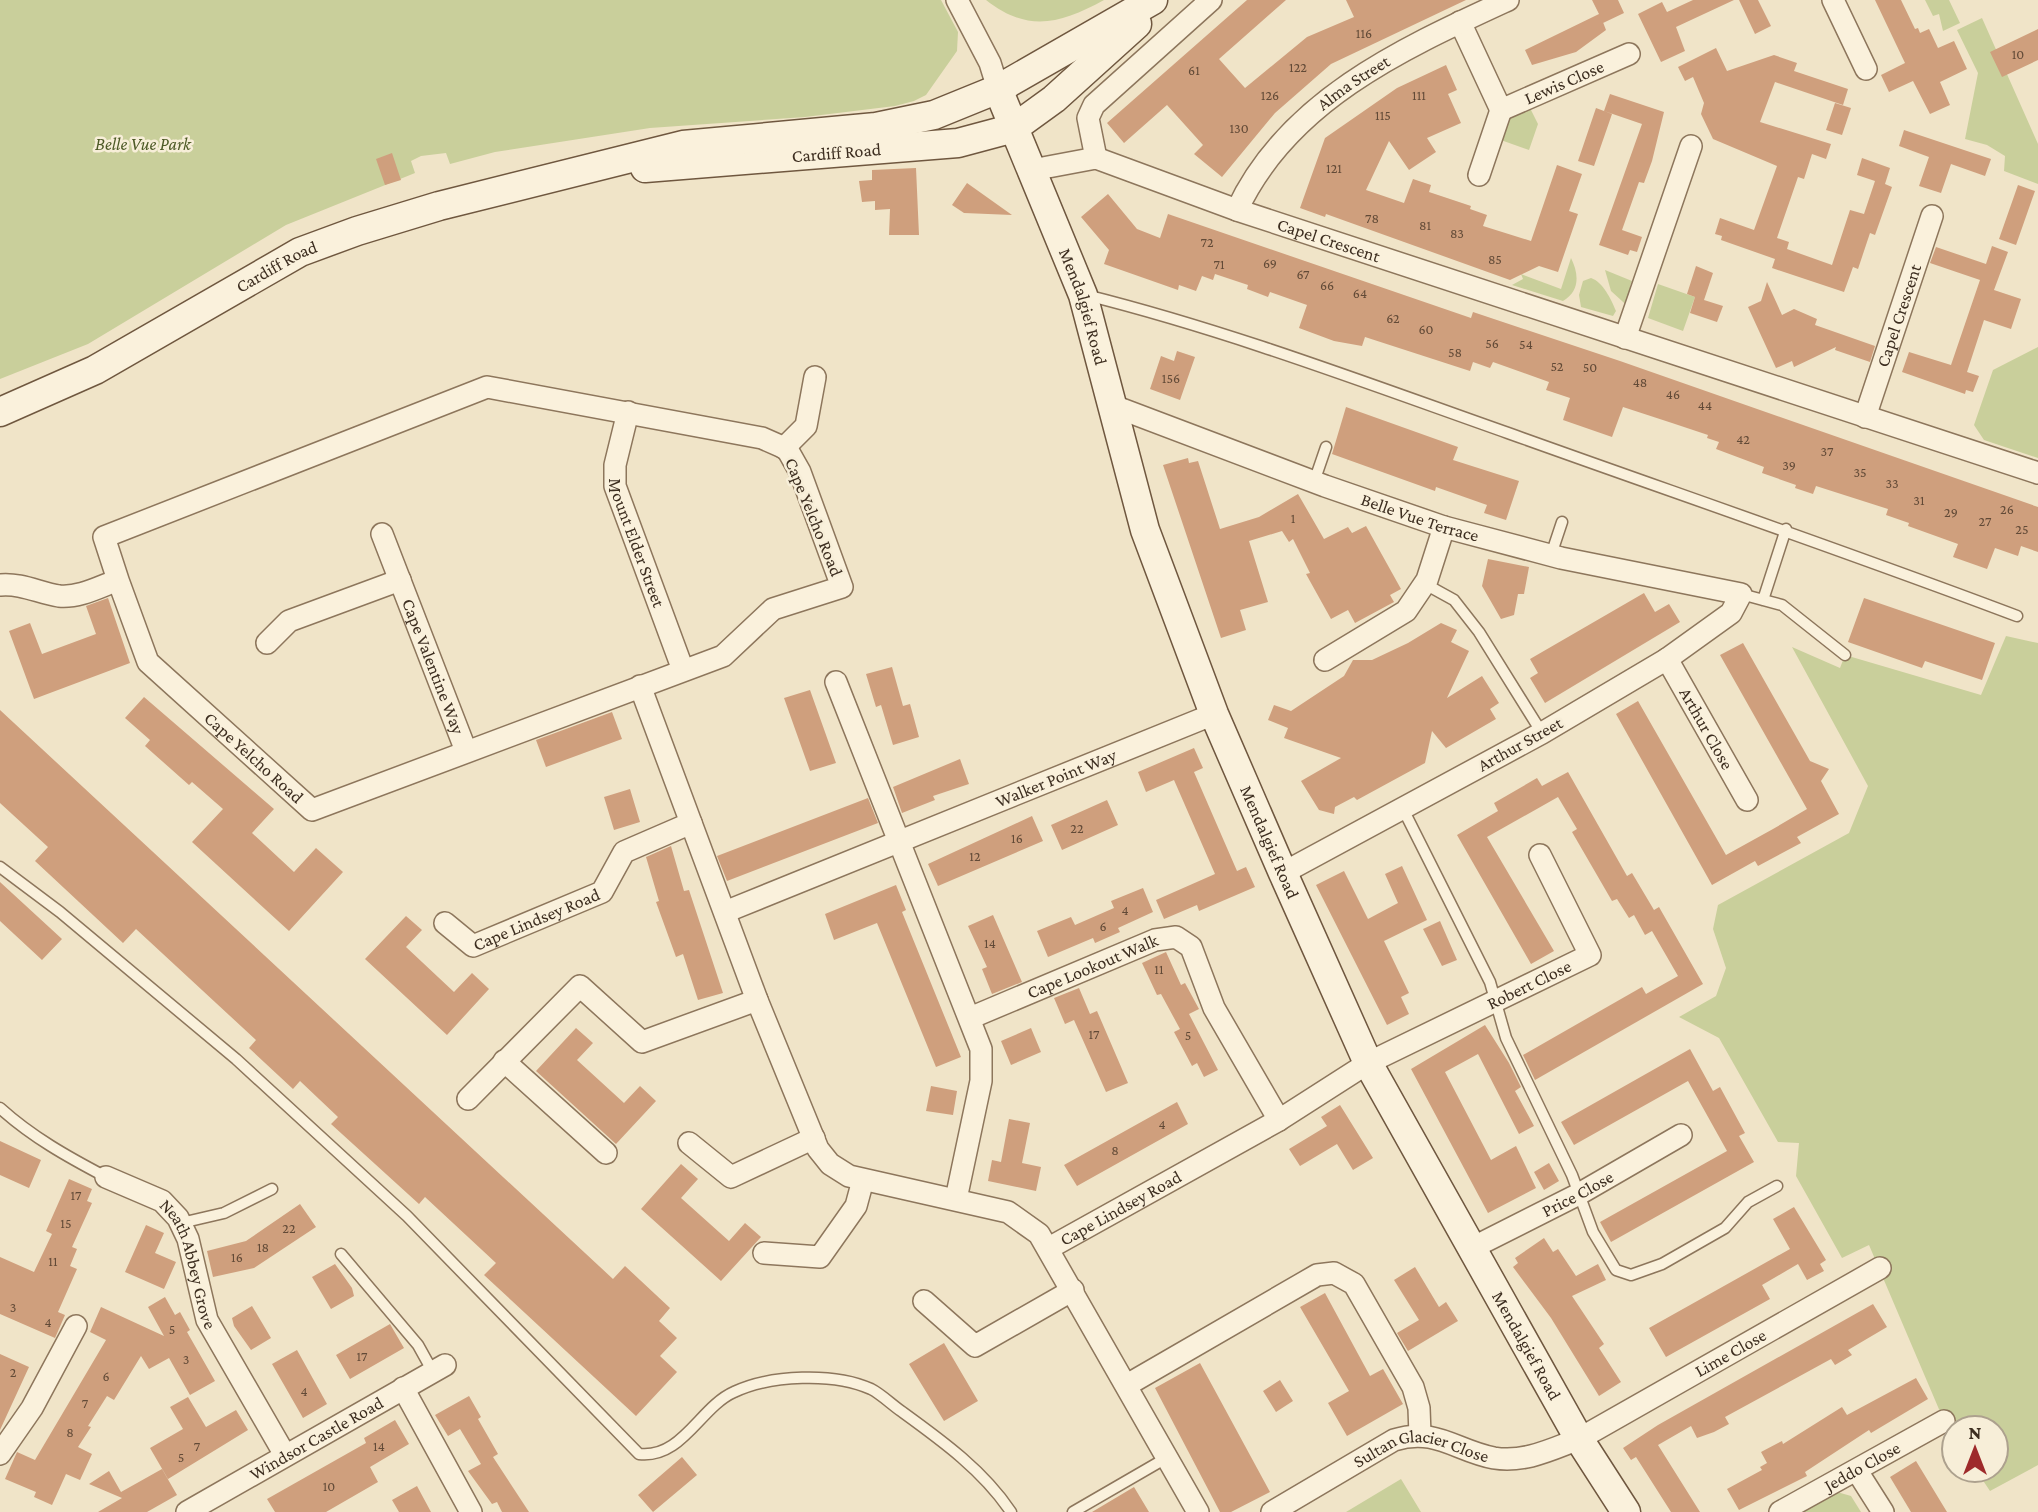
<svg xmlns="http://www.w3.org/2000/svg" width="2038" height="1512" viewBox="0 0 2038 1512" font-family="'Crimson Pro',serif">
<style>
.green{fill:#c9cf9b}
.building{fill:#cf9f7d}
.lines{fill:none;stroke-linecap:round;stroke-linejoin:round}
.lane-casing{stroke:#8d765c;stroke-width:13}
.street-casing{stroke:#8d765c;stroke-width:24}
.secondary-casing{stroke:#6f573f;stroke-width:31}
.lane{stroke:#faf1dc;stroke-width:10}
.street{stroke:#faf1dc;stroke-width:21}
.secondary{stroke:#faf1dc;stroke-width:28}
.labels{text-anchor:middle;stroke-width:5;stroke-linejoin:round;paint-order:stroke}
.number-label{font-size:14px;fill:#624a37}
.street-label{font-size:18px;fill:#3d2e20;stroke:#f7eed8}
.park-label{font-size:18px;font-style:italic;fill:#4d5a26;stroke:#f7eed8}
</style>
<rect width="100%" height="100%" fill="#f0e4c8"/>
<path class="green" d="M0,0H941L958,32L957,51L926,95L914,101L895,106L805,117L650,128L495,152L450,164L446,153L421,156L411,161L415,173L286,225L88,344L0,379Z
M986,0H1104C1060,24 1028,33 986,0Z
M1925,0H1949L1960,23L1943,31L1939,14L1933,16Z
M1982,18L2038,144V184L2004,171L2005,156L1987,145L1965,139L1978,73L1957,30Z
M1530,108L1538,124L1529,150L1498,139L1507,119Z
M1571,258C1579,274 1580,291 1563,301L1512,285L1523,279L1521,274L1561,289Z
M1605,270L1632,281L1630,286L1639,294L1633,311L1611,291Z
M1591,278C1603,282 1611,299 1616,311L1613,316L1581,307L1579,295L1583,281Z
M1658,284L1695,297L1683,331L1648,318Z
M2038,347V458L1984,440L1974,425L1993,370Z
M2006,636L2038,643V1465L1990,1491L1976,1470H1996V1428H1954V1436L1944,1421L1869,1245L1842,1258L1796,1176L1799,1143L1778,1142L1719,1038L1679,1017L1716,996L1726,968L1713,929L1718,905L1849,833L1868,786L1792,647L1840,668L1845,655L1981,695Z
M1401,1479L1421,1512H1346Z
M1837,1492L1851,1496L1861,1512H1800Z"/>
<path class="building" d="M1247,0H1286L1219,59L1245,88L1307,37L1354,17L1346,0H1466L1331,64L1275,113L1222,177L1194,154L1203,145L1167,105L1124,143L1107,123Z
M1592,0H1618L1624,13L1603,23L1601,17L1606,30L1576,52L1532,65L1525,50L1599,14Z
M1693,0H1734L1676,27L1685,51L1661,62L1638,14L1662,2L1667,12Z
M1739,0H1758L1771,26L1755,34Z
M1875,0H1901L1915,29L1918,28L1920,33L1929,29L1938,48L1954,41L1967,69L1940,82L1950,105L1930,114L1913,81L1889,92L1881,75L1905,63Z
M2038,29V60L2002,77L1990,52Z
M1716,48L1727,71L1774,55L1797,63L1794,71L1848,89L1843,105L1775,82L1760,122L1831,144L1826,159L1812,154L1804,179L1798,177L1777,238L1789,242L1787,249L1832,265L1850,210L1864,214L1875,181L1857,175L1862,158L1890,168L1885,184L1892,187L1875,235L1870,233L1858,269L1853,267L1844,292L1772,268L1775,259L1721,240L1722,236L1715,234L1720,218L1754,230L1777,166L1713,139L1701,114L1704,103L1693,77L1685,81L1678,67Z
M1446,65L1457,90L1448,94L1461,123L1427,138L1436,152L1409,170L1389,141L1366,190L1404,203L1413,179L1431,185L1429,192L1471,206L1470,209L1487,215L1483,226L1531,241L1557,165L1582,174L1569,211L1578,214L1558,272L1539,266L1510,280L1326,214L1325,217L1300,208L1325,138L1397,88Z
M1610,94L1664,112L1652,161L1644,183L1639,182L1622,230L1642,237L1637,252L1630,250L1628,255L1599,245L1642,124L1604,111Z
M1835,103L1851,108L1842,135L1826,130Z
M1596,108L1612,114L1594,166L1578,161Z
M1904,130L1991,159L1985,176L1951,164L1941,193L1919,186L1929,157L1899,146Z
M392,153L401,180L385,185L376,159Z
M916,168L919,235H889L890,209L875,210V201L862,202L859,181L872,180V170Z
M967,183L1012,215L964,213L952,205Z
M2018,185L2035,191L2016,245L1999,239Z
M1108,194L1137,229L1160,238L1168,214L1471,318L1473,312L1620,361L2038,507V552L2021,546L2018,556L1995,548L1987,569L1953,557L1958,544L1908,526L1909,523L1886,515L1888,509L1816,486L1813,494L1795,488L1796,485L1762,473L1764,467L1716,449L1719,442L1707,438L1708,435L1672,423L1623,407L1612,437L1563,420L1570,398L1546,390L1549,382L1493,362L1490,368L1473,362L1470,371L1365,337L1362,346L1334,341L1299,328L1307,305L1270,292L1268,297L1247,289L1248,285L1215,274L1213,280L1202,276L1196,291L1179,285L1178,290L1104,264L1109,250L1081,217Z
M1992,246L2008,252L1994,290L2021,299L2011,329L1984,320L1967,372L1979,376L1973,392L1966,390L1965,394L1902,372L1909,352L1951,365L1980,280L1930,263L1936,247L1986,264Z
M1696,266L1713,273L1704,300L1723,306L1717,322L1690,313L1695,297L1687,294Z
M1767,282L1782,315L1794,309L1817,319L1815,325L1875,346L1870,362L1835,350L1836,347L1794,367L1792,361L1776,368L1748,307L1761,301Z
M1177,351L1195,357L1180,400L1150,389L1161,356L1174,361Z
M1346,407L1458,447L1453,460L1519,481L1506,520L1484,513L1487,505L1436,487L1435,491L1332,454Z
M1188,458L1189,463L1198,461L1220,529L1259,517L1298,494L1324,539L1348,527L1352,533L1366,526L1401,589L1390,595L1394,602L1355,623L1348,610L1331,619L1306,574L1310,573L1293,539L1289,542L1282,531L1249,541L1268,602L1240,610L1246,630L1221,638L1163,465Z
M1488,559L1529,567L1524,594H1518L1514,615L1501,619L1482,586Z
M1644,593L1655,612L1669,604L1680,622L1545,703L1530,678L1538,673L1530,659Z
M108,598L130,663L34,699L9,631L30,623L42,654L96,634L86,606Z
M1864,598L1995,643L1982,680L1925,661L1922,668L1848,642Z
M1441,623L1457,630L1451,642L1469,651L1447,698L1482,676L1499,703L1490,709L1496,719L1446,748L1432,731L1425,763L1357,800L1354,797L1335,807L1334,814L1319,810L1301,781L1341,758L1284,738L1288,728L1268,720L1274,705L1291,711L1344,676L1353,660H1372L1408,643Z
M1743,643L1810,761L1829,769L1821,781L1839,814L1797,837L1801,843L1758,866L1755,861L1712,885L1616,714L1638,701L1726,855L1773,829L1807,809L1720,655Z
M892,667L903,706L910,704L919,737L893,745L881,705L876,707L866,674Z
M810,690L836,763L810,771L784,698Z
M144,697L274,809L252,833L294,872L316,848L343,872L289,931L192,842L223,809L192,782L189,785L145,746L150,740L125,718Z
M0,710L613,1279L625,1266L670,1308L659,1321L677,1338L660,1356L677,1372L636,1416L484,1275L496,1263L425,1197L419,1204L331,1124L338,1117L300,1081L293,1089L249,1048L256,1040L136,929L123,943L35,861L48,847L0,803Z
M612,712L622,739L546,767L536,740Z
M1194,748L1203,768L1194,772L1237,871L1246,867L1255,887L1199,911L1197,905L1164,919L1156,900L1215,874L1174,780L1146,792L1138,772Z
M960,759L969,784L933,796L935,800L902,813L893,787Z
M1568,772L1627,876L1632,873L1654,910L1659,907L1703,984L1535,1080L1523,1055L1642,987L1646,994L1678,976L1652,931L1645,935L1634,915L1629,918L1617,899L1612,901L1572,832L1577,829L1558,797L1487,837L1554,951L1531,964L1457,835L1498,811L1494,803L1537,778L1542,786Z
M630,789L640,822L614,830L604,797Z
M868,798L878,823L727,881L717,856Z
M1107,800L1118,825L1062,850L1051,825Z
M1032,816L1043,841L938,886L928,864Z
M671,846L684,891L689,890L723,993L698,1000L683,954L676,957L656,902L659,901L646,857Z
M1402,866L1427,920L1384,941L1409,993L1401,997L1409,1014L1387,1025L1316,885L1344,871L1368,919L1398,903L1385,874Z
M0,882L62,939L42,960L0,921Z
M896,885L906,910L902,912L961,1057L936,1067L877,923L834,940L825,914Z
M1143,888L1153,912L1118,928L1120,932L1095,943L1093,938L1048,957L1037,931L1071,917L1075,925L1114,908L1111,901Z
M993,915L1022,982L992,994L982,969L987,967L968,926Z
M406,916L422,930L406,947L454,992L472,973L489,989L447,1035L365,959Z
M1440,921L1457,960L1442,966L1423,929Z
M1166,952L1181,985L1185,983L1199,1009L1189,1014L1218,1070L1204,1077L1197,1063L1192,1066L1174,1032L1180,1029L1161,994L1157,995L1142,963Z
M1079,988L1090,1014L1097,1011L1128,1083L1106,1092L1074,1020L1065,1024L1054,998Z
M1485,1025L1509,1063L1521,1087L1515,1091L1534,1126L1519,1134L1478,1054L1445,1072L1491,1160L1516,1146L1536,1188L1488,1213L1411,1069Z
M576,1028L593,1043L577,1060L624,1103L640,1086L656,1101L616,1144L536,1071Z
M1031,1028L1041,1052L1011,1065L1001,1041Z
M1690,1049L1713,1091L1720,1087L1745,1133L1739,1136L1754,1162L1611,1242L1600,1222L1727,1151L1688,1081L1574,1145L1561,1122Z
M931,1086L957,1091L953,1115L926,1111Z
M1177,1102L1188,1124L1077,1186L1064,1165Z
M1340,1105L1373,1158L1353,1170L1337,1144L1300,1166L1289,1149L1327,1126L1321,1117Z
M1009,1119L1030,1123L1022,1163L1041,1167L1036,1191L988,1181L992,1160L1001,1162Z
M0,1141L41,1160L29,1188L0,1175Z
M1549,1163L1559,1181L1544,1190L1534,1172Z
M681,1164L698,1179L681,1198L729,1241L745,1223L761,1237L721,1281L641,1209Z
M69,1179L92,1189L87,1201L92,1203L72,1247L77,1249L70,1266L77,1269L58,1312L65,1315L55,1338L0,1314V1257L34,1272L52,1234L46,1231Z
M300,1204L316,1227L254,1268L213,1277L207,1251L246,1241Z
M1794,1207L1826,1260L1820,1264L1824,1271L1807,1280L1798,1264L1762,1285L1770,1299L1666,1357L1649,1328L1790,1249L1773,1219Z
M146,1225L164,1233L155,1253L176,1262L164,1289L125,1272Z
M1544,1238L1553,1252L1558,1249L1576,1276L1598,1264L1606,1280L1572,1296L1604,1344L1599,1348L1621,1382L1599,1396L1551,1318L1513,1267L1518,1263L1515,1258Z
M335,1264L352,1288L354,1296L331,1309L312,1277Z
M1415,1267L1439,1307L1446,1302L1458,1321L1408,1351L1397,1333L1419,1320L1394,1280Z
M1325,1293L1370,1376L1383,1369L1403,1404L1347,1436L1328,1403L1349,1391L1300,1307Z
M165,1297L175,1315L180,1312L190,1330L187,1332L215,1381L190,1395L169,1358L149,1369L141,1356L114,1400L107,1396L88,1426L91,1427L78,1447L92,1454L80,1480L66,1474L52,1505L34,1497L36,1492L5,1479L17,1452L35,1460L106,1340L90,1332L101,1307L164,1336L148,1307Z
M1873,1304L1887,1327L1848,1350L1852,1355L1835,1365L1831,1359L1725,1417L1729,1424L1714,1432L1697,1438L1691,1426L1658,1445L1700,1512H1671L1636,1457L1631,1460L1623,1448L1658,1425Z
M252,1306L271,1338L251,1350L234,1326L232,1318Z
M390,1324L404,1348L350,1379L336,1355Z
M944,1343L978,1401L944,1421L909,1364Z
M297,1350L327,1404L303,1418L272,1364Z
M0,1354L29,1367L0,1430Z
M1200,1363L1270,1492L1231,1512H1220L1155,1388Z
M1916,1378L1928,1399L1871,1433L1869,1430L1805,1472L1807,1476L1739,1510L1727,1489L1762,1470L1760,1467L1767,1463L1761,1452L1782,1441L1783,1444L1842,1407L1847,1415Z
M1280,1380L1293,1401L1276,1412L1263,1391Z
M469,1396L481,1417L478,1419L498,1454L493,1457L529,1512H502L497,1502L492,1504L468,1471L481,1464L460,1429L448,1436L435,1415Z
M188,1397L206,1427L236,1410L248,1430L168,1479L150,1448L183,1429L170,1407Z
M395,1420L409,1444L370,1467L378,1482L326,1512H275L267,1499L366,1443L364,1438Z
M682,1457L697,1475L653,1512L638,1495Z
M1916,1461L1947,1512H1911L1890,1477Z
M162,1469L177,1495L147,1512H98L122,1498L89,1484L109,1471L121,1492Z
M417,1486L431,1512H399L392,1500Z
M1134,1487L1149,1512H1092Z"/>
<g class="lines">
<defs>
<path id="lane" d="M1086,295C1230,331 1369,384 1508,433C1678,494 1848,552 2017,616
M1314,482L1326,447
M1551,555L1562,522
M1425,584L1454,600L1479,632L1542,733
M1741,594L1782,605L1845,655
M1763,600L1786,529
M1403,809L1490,982L1506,1038L1572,1175L1593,1232L1616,1270L1631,1275L1662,1264L1725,1228L1748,1202L1777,1186
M0,867L60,912L236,1059L407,1216L639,1454C682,1459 700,1407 734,1392C770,1375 834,1372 871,1389C881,1394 891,1404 901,1411C941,1440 983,1470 1011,1512
M0,1108C32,1137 68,1157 106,1177
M181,1223L224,1213L272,1189
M341,1254L418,1345L433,1372
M1073,1512L1168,1457"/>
<g id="street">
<path d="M957,0L990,63L998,89"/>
<path d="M1833,0L1866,69"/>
<path id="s1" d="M1460,22L1501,110L1629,54"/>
<path d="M1096,158L1088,118L1094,105L1211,0"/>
<path id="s2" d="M1032,170L1096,158L1237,210L2038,473"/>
<path d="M1479,175L1501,110"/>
<path id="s3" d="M1237,210C1288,100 1404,48 1508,0"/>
<path d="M1625,338L1691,146"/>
<path id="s4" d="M1111,405L1325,486L1444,527L1561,558L1741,594L1731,613L1667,659L1542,733L1283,873"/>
<path id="s5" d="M628,412L615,465V486L683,670"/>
<path id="s6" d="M1865,417L1932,216"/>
<path d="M784,448L806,426L815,377"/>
<path id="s7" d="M382,534L466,751"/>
<path id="s8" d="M0,585C22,583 39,593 59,596C79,598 99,587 118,580L148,662L312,810L723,656L773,609L842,587L800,472L787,449L762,438L487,387L104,537L118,580"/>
<path d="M267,643L289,621L400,580"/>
<path id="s9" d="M1667,659L1747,800"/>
<path d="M1325,660L1406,611L1427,580L1444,527"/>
<path d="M836,682L981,1049V1081L956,1199"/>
<path d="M640,686L757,1000L818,1149L830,1164L849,1176L1008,1212L1039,1234L1198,1512"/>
<path id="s10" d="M725,912L1214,714"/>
<path id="s11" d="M445,923L473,946L602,892L624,852L691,823"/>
<path id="s12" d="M970,1018L1155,940L1176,937L1191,947L1214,1008L1279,1120"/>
<path d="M504,1061L606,1153"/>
<path d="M468,1099L580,986L642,1042L757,1000"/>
<path d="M689,1143L731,1177L814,1138"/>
<path id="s13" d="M106,1177L162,1201L178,1218L188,1239L207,1320L285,1455"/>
<path id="s14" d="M1049,1248L1279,1120L1368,1063L1590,955L1540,855"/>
<path id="s15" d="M1470,1249L1579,1194L1681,1135"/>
<path d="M764,1253L820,1257L856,1206L863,1180"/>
<path d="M924,1301L975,1346L1073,1290"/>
<path d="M1127,1385L1317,1275L1334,1273L1354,1284L1413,1387L1419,1408L1420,1435"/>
<path d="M403,1388L471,1512"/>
<path d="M0,1454L32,1408L76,1326"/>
<path d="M1857,1471L1883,1512"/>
<path id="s16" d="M187,1512L445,1365"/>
<path id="s17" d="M1272,1512L1394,1440C1436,1427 1456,1451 1494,1458C1525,1463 1552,1449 1579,1439L1880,1268"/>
<path id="s18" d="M1780,1512L1944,1421"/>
</g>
<g id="secondary">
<path id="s19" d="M998,89L1083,295L1145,530L1214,714L1283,873L1368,1063L1579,1439L1626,1512"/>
<path id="s20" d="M645,168L958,143L1014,128L1054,99L1137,24"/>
<path id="s21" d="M0,412L95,370L300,252L357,231L439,206L683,145L876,127L934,115L998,89L1153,0"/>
</g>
</defs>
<use href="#lane" class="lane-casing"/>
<use href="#street" class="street-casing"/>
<use href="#secondary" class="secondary-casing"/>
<use href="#lane" class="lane"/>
<use href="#street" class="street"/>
<use href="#secondary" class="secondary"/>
</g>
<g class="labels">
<g class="number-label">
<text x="1364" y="38">116</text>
<text x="2018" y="59">10</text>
<text x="1298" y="72">122</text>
<text x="1194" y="75">61</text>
<text x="1270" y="100">126</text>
<text x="1419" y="100">111</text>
<text x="1383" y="120">115</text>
<text x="1239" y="133">130</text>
<text x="1334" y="173">121</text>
<text x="1372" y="223">78</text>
<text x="1425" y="230">81</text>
<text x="1457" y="238">83</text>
<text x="1207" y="247">72</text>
<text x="1495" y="264">85</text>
<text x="1270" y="268">69</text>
<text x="1219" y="269">71</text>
<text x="1303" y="279">67</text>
<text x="1327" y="290">66</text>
<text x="1360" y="298">64</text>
<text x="1393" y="323">62</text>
<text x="1426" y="334">60</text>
<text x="1492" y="348">56</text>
<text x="1526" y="349">54</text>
<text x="1455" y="357">58</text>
<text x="1557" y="371">52</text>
<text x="1590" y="372">50</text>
<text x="1171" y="383">156</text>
<text x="1640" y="387">48</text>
<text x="1673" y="399">46</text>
<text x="1705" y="410">44</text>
<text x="1743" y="444">42</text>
<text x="1827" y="456">37</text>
<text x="1789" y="470">39</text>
<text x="1860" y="477">35</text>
<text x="1892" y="488">33</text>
<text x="1919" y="505">31</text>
<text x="2007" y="514">26</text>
<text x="1951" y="517">29</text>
<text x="1293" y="523">1</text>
<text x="1985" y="526">27</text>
<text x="2022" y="534">25</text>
<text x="1077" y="833">22</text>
<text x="1017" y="843">16</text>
<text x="975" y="861">12</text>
<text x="1125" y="915">4</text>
<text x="1103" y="931">6</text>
<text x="990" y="948">14</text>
<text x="1159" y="974">11</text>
<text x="1094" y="1039">17</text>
<text x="1188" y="1040">5</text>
<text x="1162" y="1129">4</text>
<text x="1115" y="1155">8</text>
<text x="76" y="1200">17</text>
<text x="66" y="1228">15</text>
<text x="289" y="1233">22</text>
<text x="263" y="1252">18</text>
<text x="237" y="1262">16</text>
<text x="53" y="1266">11</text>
<text x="13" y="1312">3</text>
<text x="48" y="1327">4</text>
<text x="172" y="1334">5</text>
<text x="362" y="1361">17</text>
<text x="186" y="1364">3</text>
<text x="13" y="1377">2</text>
<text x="106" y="1381">6</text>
<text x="304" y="1396">4</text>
<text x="85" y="1408">7</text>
<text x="70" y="1437">8</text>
<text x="197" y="1451">7</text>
<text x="379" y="1451">14</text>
<text x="181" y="1462">5</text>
<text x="329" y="1491">10</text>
</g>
<g class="street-label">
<text dy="6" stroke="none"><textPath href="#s1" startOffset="166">Lewis Close</textPath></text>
<text dy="6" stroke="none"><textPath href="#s3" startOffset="175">Alma Street</textPath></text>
<text dy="6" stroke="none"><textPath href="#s20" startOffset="192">Cardiff Road</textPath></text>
<text dy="6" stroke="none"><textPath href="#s2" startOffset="312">Capel Crescent</textPath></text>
<text dy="6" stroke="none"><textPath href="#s21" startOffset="313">Cardiff Road</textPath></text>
<text dy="6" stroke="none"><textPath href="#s19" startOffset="234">Mendalgief Road</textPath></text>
<text dy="6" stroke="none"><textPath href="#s6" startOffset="107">Capel Crescent</textPath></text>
<text transform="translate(814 517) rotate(68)" y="6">Cape Yelcho Road</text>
<text dy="6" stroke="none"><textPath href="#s4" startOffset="329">Belle Vue Terrace</textPath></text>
<text dy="6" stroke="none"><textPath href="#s5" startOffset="136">Mount Elder Street</textPath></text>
<text dy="6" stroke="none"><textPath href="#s7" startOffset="142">Cape Valentine Way</textPath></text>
<text dy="6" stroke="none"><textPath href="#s9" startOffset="80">Arthur Close</textPath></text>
<text transform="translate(1520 744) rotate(-29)" y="6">Arthur Street</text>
<text dy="6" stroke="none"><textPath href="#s8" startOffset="352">Cape Yelcho Road</textPath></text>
<text dy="6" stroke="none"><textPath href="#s10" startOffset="357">Walker Point Way</textPath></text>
<text dy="6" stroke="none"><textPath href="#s19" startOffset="802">Mendalgief Road</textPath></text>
<text dy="6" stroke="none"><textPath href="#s11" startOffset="105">Cape Lindsey Road</textPath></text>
<text dy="6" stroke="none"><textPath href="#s12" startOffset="133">Cape Lookout Walk</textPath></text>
<text dy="6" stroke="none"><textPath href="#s14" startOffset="548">Robert Close</textPath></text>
<text dy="6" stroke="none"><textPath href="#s15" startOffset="121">Price Close</textPath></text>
<text dy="6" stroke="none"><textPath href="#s14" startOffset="82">Cape Lindsey Road</textPath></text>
<text dy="6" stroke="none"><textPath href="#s13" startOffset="131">Neath Abbey Grove</textPath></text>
<text dy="6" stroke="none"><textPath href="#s19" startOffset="1368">Mendalgief Road</textPath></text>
<text dy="6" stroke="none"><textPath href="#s17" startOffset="508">Lime Close</textPath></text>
<text dy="6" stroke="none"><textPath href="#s16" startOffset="149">Windsor Castle Road</textPath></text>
<text dy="6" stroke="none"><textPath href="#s17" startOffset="168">Sultan Glacier Close</textPath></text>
<text dy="6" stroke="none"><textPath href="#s18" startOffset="94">Jeddo Close</textPath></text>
</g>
<g class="park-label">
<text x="143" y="150">Belle Vue Park</text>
</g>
</g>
<g transform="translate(1975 1449)"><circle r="33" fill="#f7eed8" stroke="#ada18e" stroke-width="2"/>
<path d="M0-5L12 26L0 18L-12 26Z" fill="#9e2a2b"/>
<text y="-10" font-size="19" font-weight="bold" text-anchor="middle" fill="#3d2e20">N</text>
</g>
</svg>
